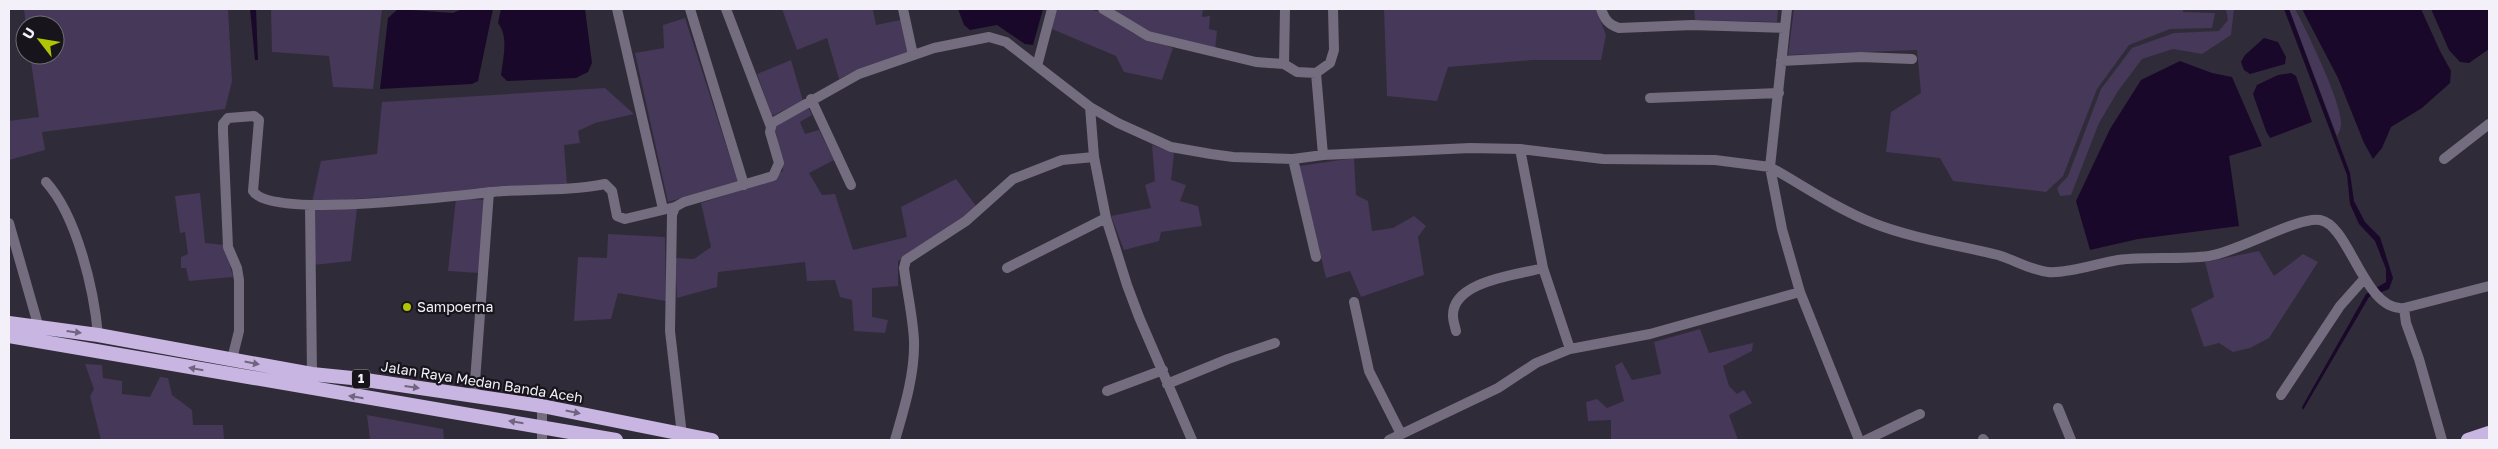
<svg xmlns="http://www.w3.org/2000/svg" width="2498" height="449" viewBox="0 0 2498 449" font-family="'Golos Text',sans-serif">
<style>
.green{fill:#463858}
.water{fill:#1a082b}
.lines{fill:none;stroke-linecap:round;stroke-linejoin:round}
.minor{stroke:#746c7f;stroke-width:10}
.trunk{stroke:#c8b5e1;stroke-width:14}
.oneway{fill:#70657e}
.poi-dot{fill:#b0c503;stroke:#17151b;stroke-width:2}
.labels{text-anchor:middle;stroke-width:4.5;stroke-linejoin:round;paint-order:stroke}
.shield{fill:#17151b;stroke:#b1aeb6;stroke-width:1}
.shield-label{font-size:12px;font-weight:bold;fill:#f3f0f9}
.poi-label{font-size:14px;fill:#f3f0f9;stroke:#17151b;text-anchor:start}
.street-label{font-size:14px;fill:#f3f0f9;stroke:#17151b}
</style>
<rect width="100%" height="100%" fill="#302b38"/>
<path class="green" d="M24,9H228L232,81L225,109L42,132L45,150L9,160V121L39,117L30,55H55V25H26Z
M271,9H382L373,89L333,87L329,56L272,52Z
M782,9H875L873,10L876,25L901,20L908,52L858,69L839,79L827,38L797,50Z
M1056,9H1088L1100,12L1134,34L1173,48L1162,80L1124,72L1116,56L1052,29Z
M1112,9H1203L1202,17L1210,16L1209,29L1217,31L1215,50L1154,34Z
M1384,9H1596L1606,35L1601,60H1532L1448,67L1437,101L1387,96Z
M1694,9H1778L1777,22L1695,20Z
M1794,9H2183V12L2215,13L2212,28L2170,29L2129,45L2097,89L2063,176L2046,192L1953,181L1940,158L1886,152L1891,112L1921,93L1917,50L1788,55Z
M2226,9H2234L2231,35L2202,54L2173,49L2142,59L2118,91L2099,123L2071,195L2060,196L2057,188L2068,176L2101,89L2132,48L2174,33L2219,31L2228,20Z
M2289,9H2295C2305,27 2344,107 2341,125C2341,128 2339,133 2337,136Z
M685,18L738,182L668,202L635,53L664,48L663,25Z
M791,60L803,101L772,116L757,74Z
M605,88L634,114L595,123L578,131L580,143L564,145L567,184L312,202L321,161L377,154L382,102Z
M807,105L812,115L800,122L805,134L819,130L834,160L809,173L822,195L835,194L853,250L907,237L901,207L956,179L979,210L898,261V286L872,288V317L888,320L885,333L854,331L852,300L840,297L835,280L807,281L805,262L718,272L717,287L677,298L675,258L694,259L711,247L701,203L729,194L783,171L775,127Z
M1152,145L1174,153L1171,180L1186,185L1180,201L1198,206L1202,226L1161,232L1159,241L1124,250L1111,216L1151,208L1145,185L1155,181Z
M1354,158L1356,195L1368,201L1372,231L1393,228L1414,216L1426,226L1418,237L1424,275L1361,297L1350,271L1326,278L1299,166Z
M200,193L205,243L225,245L233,277L189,281L186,268H181V257L188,254L185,232L180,233L175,196Z
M456,198L484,200L479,273L448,271Z
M357,208L351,261L313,265V209Z
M608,234L665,237L666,301L618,293L611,319L574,321L578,257L607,258Z
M2259,251L2274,276L2303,254L2318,262L2269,338L2250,348L2233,352L2219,343L2204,347L2191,309L2214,297L2205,262Z
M1700,329L1709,353L1753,343L1752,351L1723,366L1729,386L1737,394L1744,390L1752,403L1729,415L1738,440H1611V420L1588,421L1586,402L1597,399L1607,408L1624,401L1615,366L1622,362L1632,380L1661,374L1654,342Z
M85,364L102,365L103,378L122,381V394L150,397L160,377L168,378L172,395L192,410L193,425H223L224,440H101L90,396L94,389Z
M367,415L443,429L444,440H370Z"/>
<path class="water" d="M250,9H256L258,60H255Z
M398,9L453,13L462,9H493L478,81L472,84L380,89L388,18Z
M501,9H585L592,63L588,72L576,78L507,81L501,75C503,58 509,37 498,23Z
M958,9H1043L1033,45L1025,44L997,25L970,30L964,25Z
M2284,9H2289L2350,173L2354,201L2365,222L2380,237L2393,278L2389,289L2369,297L2303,410L2302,407L2366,294L2386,282V269L2375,241L2359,224L2350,204L2347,175Z
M2302,9H2421L2440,51L2451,71L2450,83L2422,108L2391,127L2382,148L2373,159L2364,143L2338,78Z
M2431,9H2489V49L2469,63L2460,62L2449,50Z
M2264,38L2278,42L2286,57L2285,64L2250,74L2244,70L2241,62L2245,55Z
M2180,61L2212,73L2232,77L2262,146L2229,156L2239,226L2138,239L2090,250L2076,201L2110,129L2141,80Z
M2291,73L2296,76L2312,122L2270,138L2266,131L2253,94L2257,85L2278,75Z"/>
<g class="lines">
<path class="minor" d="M617,9L663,209
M690,9L744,185
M726,9L771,127
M903,9L913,55
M1103,9L1148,36L1256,62L1284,64L1297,72L1316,73
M1601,9C1605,20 1608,24 1619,28L1692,25L1784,28
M1787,9L1770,167L1782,229L1800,292L1859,440
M1781,61L1861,57L1912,59
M1284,64L1285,9
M1037,66L1052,9
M1650,98L1779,93
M811,99L851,185
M1090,107L1094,157L1106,218L1127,285L1139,317L1192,440
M1520,149L1543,268L1570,349
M1323,155L1316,73L1330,63L1334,50L1333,9
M1293,159L1316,257
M2444,159L2489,124
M46,182C77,216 94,290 98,335
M310,206L312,374
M9,223L39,328
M1007,268L1106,218
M1354,302L1369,371L1401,434
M1456,331C1455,326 1453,321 1453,316C1452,281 1517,275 1543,268
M232,359L239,331V280L237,268L228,247L223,132V124L228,118L254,116L259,120L253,191C270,221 465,194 503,191C537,189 570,191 605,184L612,191L617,216L625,219L675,207
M1167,384L1228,359L1275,343
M1107,391L1163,370
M474,395L489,192
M2281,395L2340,306L2364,279
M2058,408L2071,440
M682,435L670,331L672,215L675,207L684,202L773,176L779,163L770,132L772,123L859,74L934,48L989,37L1006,42L1090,107L1118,123L1171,147L1211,154L1233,157L1293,159L1323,155L1470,148L1520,149L1603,159L1715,160L1770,167C1804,186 1837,209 1873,223C1911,238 1957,245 1998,255C2015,260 2030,270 2048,272C2065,274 2099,263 2118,260C2148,256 2179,260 2209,256C2238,252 2298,216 2320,220C2350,225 2364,312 2404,308
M1983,439L1984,440
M542,440V406
M895,440C904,409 915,374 914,341C913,317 907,292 904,268L906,260L966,221L1013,179L1062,160L1094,157
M1389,440L1498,388L1536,363L1570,349L1650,334L1800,292
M1866,440L1920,414
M2442,440L2419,359L2406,323L2404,308L2489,286"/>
<path class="trunk" d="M9,323L98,335L312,374L352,378L542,406L712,440
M9,336L616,440
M2468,440L2489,433"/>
</g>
<defs><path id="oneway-solid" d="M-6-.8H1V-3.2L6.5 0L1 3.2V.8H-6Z" transform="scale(1.25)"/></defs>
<g class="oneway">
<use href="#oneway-solid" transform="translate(74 332) rotate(7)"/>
<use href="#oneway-solid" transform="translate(252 363) rotate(11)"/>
<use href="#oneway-solid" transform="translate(196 369) rotate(-170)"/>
<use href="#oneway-solid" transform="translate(412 387) rotate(8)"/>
<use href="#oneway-solid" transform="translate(356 397) rotate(-171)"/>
<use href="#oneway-solid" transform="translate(573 412) rotate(12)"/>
<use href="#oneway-solid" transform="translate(516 422) rotate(-171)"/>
</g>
<circle class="poi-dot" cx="407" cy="307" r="5"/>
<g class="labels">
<rect class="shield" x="352" y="369.5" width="18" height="19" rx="4"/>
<g class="shield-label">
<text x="361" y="383">1</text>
</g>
<g class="poi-label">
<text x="417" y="312">Sampoerna</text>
</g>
<g class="street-label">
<text transform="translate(482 382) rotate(9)" y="5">Jalan Raya Medan Banda Aceh</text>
</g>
</g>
<rect width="2498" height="449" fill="none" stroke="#f3f0f9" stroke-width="20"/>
<g transform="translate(40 40) rotate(301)"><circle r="24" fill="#17151b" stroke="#6f6d74"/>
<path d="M0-4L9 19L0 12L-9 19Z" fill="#b0c503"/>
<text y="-8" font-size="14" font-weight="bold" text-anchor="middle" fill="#f3f0f9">U</text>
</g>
</svg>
